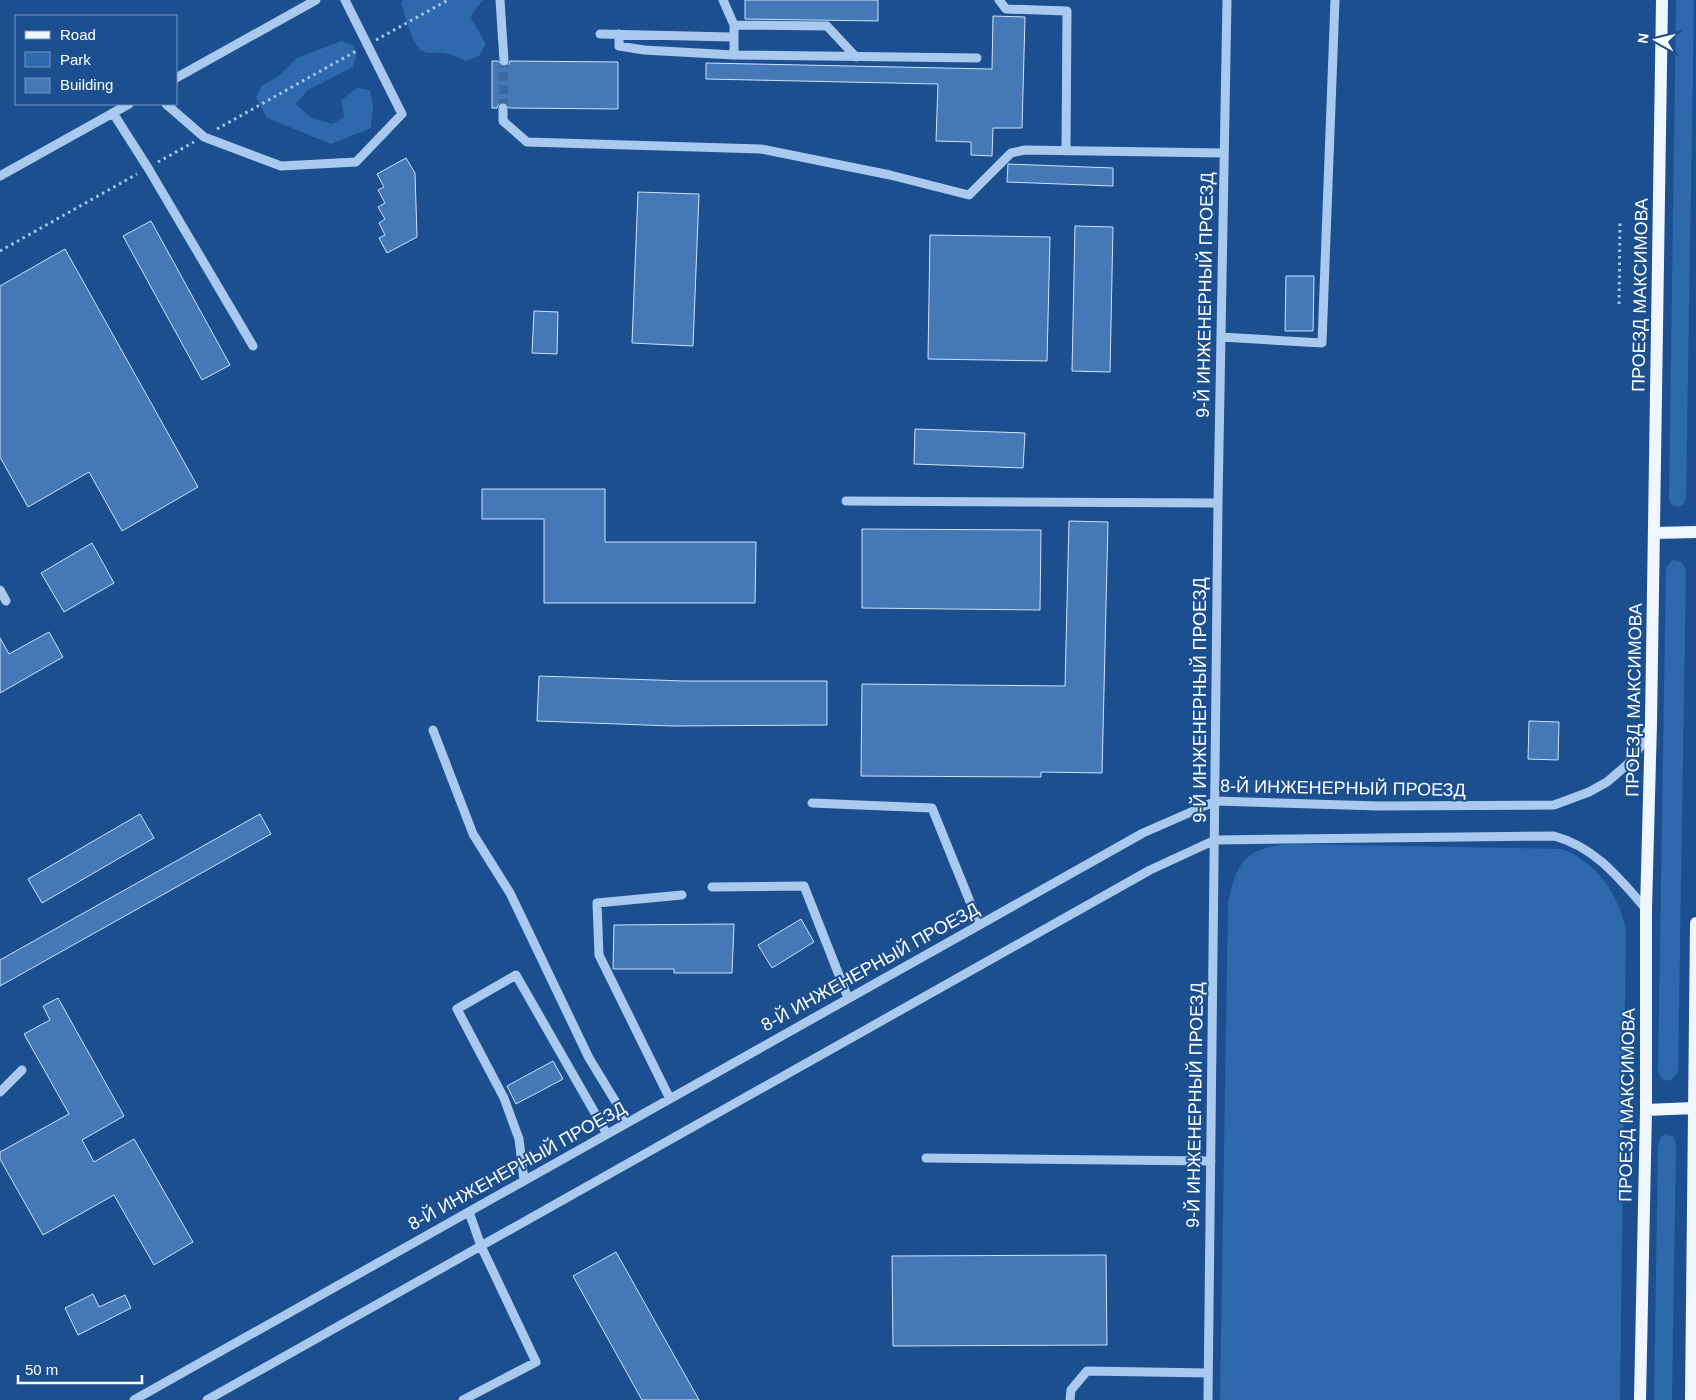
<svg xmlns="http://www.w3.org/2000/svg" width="1696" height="1400" viewBox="0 0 1696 1400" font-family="Helvetica,sans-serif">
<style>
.green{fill:#2e69ad}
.building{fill:#4478b7;stroke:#cfe3fa}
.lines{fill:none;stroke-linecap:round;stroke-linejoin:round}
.minor-tunnel{stroke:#3d69a0;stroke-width:9;stroke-dasharray:9 4.5;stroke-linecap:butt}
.path{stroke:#a9c9ee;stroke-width:3;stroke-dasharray:2.5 4;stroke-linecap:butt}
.minor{stroke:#a9c9ee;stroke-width:9}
.major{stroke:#f0f6ff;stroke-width:12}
.labels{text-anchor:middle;stroke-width:4;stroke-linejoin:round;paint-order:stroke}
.street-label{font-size:18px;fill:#fff;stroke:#1b4f8f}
</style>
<rect width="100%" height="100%" fill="#1b4f8f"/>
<path class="green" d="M403,0H483L472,14L471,18L486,44L479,56L466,61C459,58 451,54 444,53C438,52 430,54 424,52C412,47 406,16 401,3Z
M1676,0H1694L1686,499L1683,505L1678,507L1671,505L1669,499Z
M341,41L352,45L357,53L353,67L308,90L296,104L310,117L332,124L344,117L341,100L357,88L370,90L373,108L371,128L331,144L267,118L256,98L261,86L279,76L297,58Z
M1672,560L1681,561L1686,569L1678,1072L1670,1081L1662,1079L1658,1072L1666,568Z
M1289,844L1562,849C1597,863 1617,892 1626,929L1620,1400H1220L1228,904C1236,862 1245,848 1289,844Z
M1666,1134L1674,1137L1676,1145L1672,1400H1654L1658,1145L1661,1137Z"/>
<path class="building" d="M745,0H878V21L745,19Z
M993,16L1025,17L1022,128H993L992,156L971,155V142L936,141L938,84L706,79V63L992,69Z
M492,61H498L504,67L508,66L510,61L618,62V109L509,108L503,102L499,103L497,108H492Z
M406,158L415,173L417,237L387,253L379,238L385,235L379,223L385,219L378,207L385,203L378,190L384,187L377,174Z
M1008,164L1113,168V186L1007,182Z
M638,192L699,194L693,346L632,343Z
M151,221L230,365L202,380L123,236Z
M1075,226L1113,227L1110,372L1072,371Z
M930,235L1050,237L1047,361L928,359Z
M65,249L198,487L122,531L89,472L28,507L0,457V286Z
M1286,276H1314L1313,331H1285Z
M534,311L558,312L557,354L532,353Z
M915,429L1025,433L1023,468L914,464Z
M482,489H605V542H756L755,603H544V519H482Z
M1069,521L1108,522L1102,773L1041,772V777L861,776L862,684L1065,686Z
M862,529L1041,530L1040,610L862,608Z
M92,543L114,583L64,612L41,573Z
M49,632L63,657L0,693V638L9,654Z
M539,676L684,681H827V725L672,726L537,721Z
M1529,721L1559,722L1558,760L1528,759Z
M140,814L154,838L42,903L28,879Z
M260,814L271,834L0,986V960Z
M801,919L814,942L772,968L758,945Z
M734,924L732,973H674V969H613L614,925Z
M58,998L124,1116L82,1140L94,1162L134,1139L193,1242L154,1265L114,1195L43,1235L0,1159V1152L69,1114L24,1034L50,1020L43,1006Z
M553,1061L563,1079L516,1104L507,1086Z
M616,1252L699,1400H642L573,1276Z
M1106,1255L1107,1345L893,1346L892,1256Z
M93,1294L99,1307L125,1295L131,1308L78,1335L65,1308Z"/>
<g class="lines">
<path class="minor-tunnel" d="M503,108L504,61"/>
<path class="path" d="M376,40L448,0
M217,129L358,50
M158,162L194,142
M0,251L137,174
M1619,304L1620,223"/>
<path class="minor" d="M500,0L504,61
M723,0L734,25V55
M999,0L1006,9L1067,11L1066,151
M734,25L827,26L856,57
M600,34L732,37
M619,34V46L644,50L734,55L977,58
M176,78L316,0
M166,104L204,137L281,166L356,162L402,114L345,0
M503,108V121L527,142L761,149L890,175L969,195L1011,153L1025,150L1223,153
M113,113L148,168L253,346
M0,176L129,104
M1221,337L1322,343L1335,0
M846,501L1218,503
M0,590L6,601
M433,730L473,834L510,893L589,1058L628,1122
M812,803L932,808L979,924
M712,887L804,886L848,998
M0,1092L22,1070
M670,1099L599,955L597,903L682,895
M926,1158L1211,1161
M524,1180L519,1139L504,1098L457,1009L516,975L607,1134
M134,1400L1143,833L1216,801L1379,806L1554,805L1589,792L1607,782L1629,763L1640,747L1649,728
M207,1400L1150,870L1215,840L1554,836C1595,847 1619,878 1646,909
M463,1400L536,1362L481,1246L469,1212
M1070,1400L1071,1390L1087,1371L1208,1373
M1208,1400L1218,503L1227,0"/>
<path class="major" d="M1654,533L1696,532
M1646,1110L1694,1108
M1640,1400L1646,1110V909L1651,723L1662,0
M1691,1400L1696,923"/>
</g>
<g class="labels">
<g class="street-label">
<text transform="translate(1205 295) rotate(-89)" y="6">9-Й ИНЖЕНЕРНЫЙ ПРОЕЗД</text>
<text transform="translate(1640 295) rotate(-89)" y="6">ПРОЕЗД МАКСИМОВА</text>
<text transform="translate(1200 700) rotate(-90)" y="6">9-Й ИНЖЕНЕРНЫЙ ПРОЕЗД</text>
<text transform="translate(1634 700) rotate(-89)" y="6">ПРОЕЗД МАКСИМОВА</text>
<text transform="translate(1343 788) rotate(1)" y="6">8-Й ИНЖЕНЕРНЫЙ ПРОЕЗД</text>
<text transform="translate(870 967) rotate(-29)" y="6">8-Й ИНЖЕНЕРНЫЙ ПРОЕЗД</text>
<text transform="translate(1195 1105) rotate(-89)" y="6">9-Й ИНЖЕНЕРНЫЙ ПРОЕЗД</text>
<text transform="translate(1627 1105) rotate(-89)" y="6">ПРОЕЗД МАКСИМОВА</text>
<text transform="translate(517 1166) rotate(-29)" y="6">8-Й ИНЖЕНЕРНЫЙ ПРОЕЗД</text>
</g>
</g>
<rect x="15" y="15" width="162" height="90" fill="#1b4f8f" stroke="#7695bc"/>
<rect x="25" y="31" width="25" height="8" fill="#f0f6ff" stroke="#7695bc"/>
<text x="60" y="40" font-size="15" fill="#ffffff">Road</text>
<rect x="25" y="52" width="25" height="15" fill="#2e69ad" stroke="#7695bc"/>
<text x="60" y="65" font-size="15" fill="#ffffff">Park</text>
<rect x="25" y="78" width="25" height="15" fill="#4478b7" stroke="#7695bc"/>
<text x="60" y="90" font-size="15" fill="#ffffff">Building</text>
<g transform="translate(1656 40) rotate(278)" stroke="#1b4f8f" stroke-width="4" paint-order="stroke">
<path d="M0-4L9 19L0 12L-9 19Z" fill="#ffffff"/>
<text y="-8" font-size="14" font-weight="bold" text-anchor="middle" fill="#ffffff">N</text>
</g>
<path d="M18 1375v8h124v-8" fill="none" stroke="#ffffff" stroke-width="2.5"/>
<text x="25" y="1375" font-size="15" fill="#ffffff" stroke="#1b4f8f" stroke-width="4" paint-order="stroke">50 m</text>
</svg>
